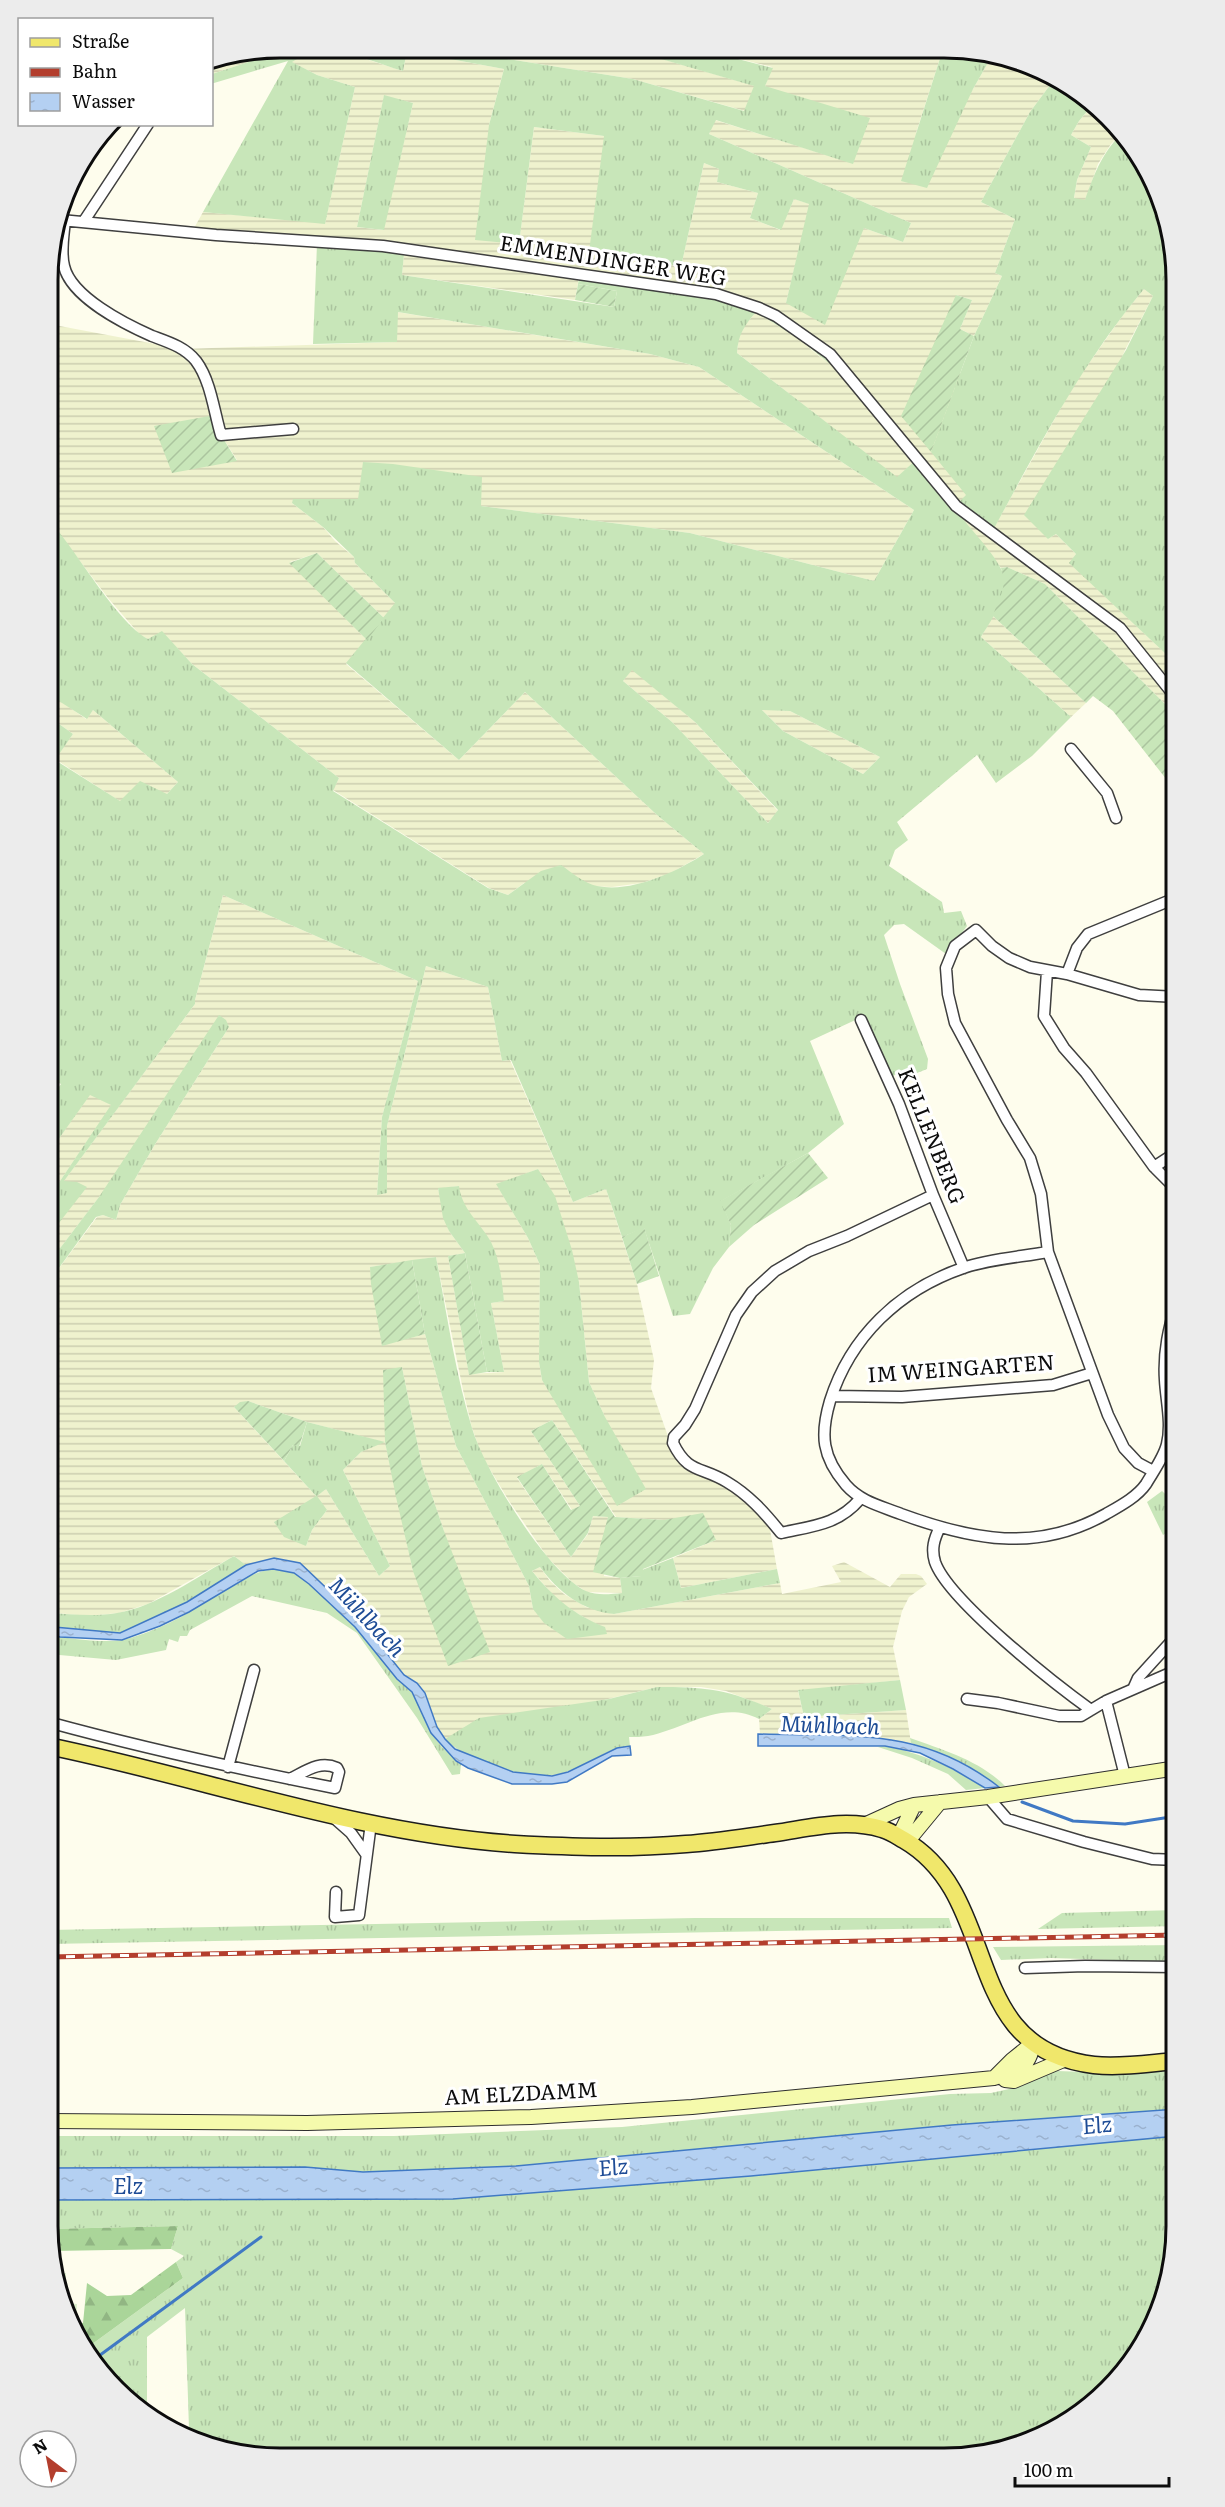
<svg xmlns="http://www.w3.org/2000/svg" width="1225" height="2507" viewBox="0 0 1225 2507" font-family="Literata,serif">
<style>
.farmland{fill:url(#farmland-rules);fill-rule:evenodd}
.grass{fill:url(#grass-tufts);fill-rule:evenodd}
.forest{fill:url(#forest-firs)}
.garden{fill:url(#garden-furrows)}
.pitch{fill:#dbeeca}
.water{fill:url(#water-ripples);stroke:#4079c4;stroke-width:1.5}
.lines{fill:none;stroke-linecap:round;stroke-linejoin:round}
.stream{stroke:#4079c4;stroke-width:3}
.street-casing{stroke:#3f3f3f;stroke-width:13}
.secondary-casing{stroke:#2e2e2e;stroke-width:16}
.primary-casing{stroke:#1d1d1d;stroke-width:19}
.street{stroke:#fff;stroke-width:10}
.secondary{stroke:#f5faac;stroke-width:14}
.primary{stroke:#f0e76b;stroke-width:16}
.rail-casing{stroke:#b33e2d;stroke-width:5}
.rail{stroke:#fff;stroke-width:3;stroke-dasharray:9;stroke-linecap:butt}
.labels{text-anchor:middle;stroke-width:6;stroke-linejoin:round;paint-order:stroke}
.street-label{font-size:21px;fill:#0c0c0c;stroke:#fff}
.water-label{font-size:22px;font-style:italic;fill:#1e4c96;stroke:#fff}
.rim{fill:none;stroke:#0c0c0c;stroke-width:3}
</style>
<defs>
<pattern id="farmland-rules" width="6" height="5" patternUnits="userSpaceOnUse" patternTransform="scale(1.5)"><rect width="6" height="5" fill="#eff2ce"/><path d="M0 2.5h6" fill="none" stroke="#ccceb0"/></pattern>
<pattern id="grass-tufts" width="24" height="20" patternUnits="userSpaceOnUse" patternTransform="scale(1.5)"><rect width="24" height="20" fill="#c8e6b9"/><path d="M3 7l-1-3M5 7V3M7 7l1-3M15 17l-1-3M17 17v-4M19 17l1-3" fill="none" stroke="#abc49e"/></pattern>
<pattern id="forest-firs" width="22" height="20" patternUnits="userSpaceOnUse" patternTransform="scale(1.5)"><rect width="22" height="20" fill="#aad599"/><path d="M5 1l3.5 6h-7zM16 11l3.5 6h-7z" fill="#91b683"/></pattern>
<pattern id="garden-furrows" width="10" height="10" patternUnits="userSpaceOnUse" patternTransform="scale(1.5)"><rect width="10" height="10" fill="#c8e6b9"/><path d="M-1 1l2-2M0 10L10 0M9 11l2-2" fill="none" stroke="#abc49e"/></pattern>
<pattern id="water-ripples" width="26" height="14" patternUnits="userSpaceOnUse" patternTransform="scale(1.5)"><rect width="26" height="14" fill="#b4d0f2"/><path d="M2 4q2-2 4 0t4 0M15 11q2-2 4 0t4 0" fill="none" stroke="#9ab1ce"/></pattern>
</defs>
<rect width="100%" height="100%" fill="#fefded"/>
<path class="farmland" d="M280,48H292L212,74V64L215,61Z
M496,49L645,50V54L755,86L745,111L633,79L495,57Z
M321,51L344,52L403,71L407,51L504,69L489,125L519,244L534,127L604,136L636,257L681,267L704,163L719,169L717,182L758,193L750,218L780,230L794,199L810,204L786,303L864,228L903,242L911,223L709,134L715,120L852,163L765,86L772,67L707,51L942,52L916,133L973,89L993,54L1048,72L1056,77L1030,112L981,202L1015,219L995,273L1002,276L974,336L960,329L972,300L956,295L967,495L957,504L918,458L897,478L737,353L738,339L744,326L756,312L799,339L827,363L776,316L598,274L193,230L203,212L325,223L355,87L317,75L291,62L302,56ZM384,96L413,103L383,230L357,227Z
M1094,103L1122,133L1111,144L1098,164L1085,201L1074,199L1077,180L1091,147L1071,135L1079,121Z
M404,253L579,277L575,300L402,275Z
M1144,289L1153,296L1125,350L1048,539L1056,534L1076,554L1070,563L1168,656L1177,647V716L1045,584L1007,567L1001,568L963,519L959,511L991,533L1073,386L1125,312Z
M397,312L650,354L699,367L914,510L874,581L690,533L481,506L359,499L292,503L323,527L335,541L354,557L355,563L396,604L384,618L317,553L290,562L367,640L346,664L459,760L525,692L657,815L704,854L669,874L642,883L612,887L524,883L508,895L489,888L333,790L339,778L192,664L162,632L148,639L140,635L108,598L48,519L49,324L182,349L396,342ZM154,426L221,435L237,460Z
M993,616L1086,703L1071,717L981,637Z
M632,669L695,722L778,811L768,823L672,722L623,681Z
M49,693L86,719L93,710L178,782L167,794L121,802L55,759L73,734L48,716Z
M761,709L790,711L880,757L863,774L783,731Z
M223,895L418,981L382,1117L377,1194L387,1193V1126L426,966L488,987L502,1061L510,1060L573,1202L606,1189L637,1284L654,1360L651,1388L670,1442L711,1478L752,1503L769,1524L777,1569L681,1588L673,1558L716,1540L681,1519L664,1520L616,1517L552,1420L531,1431L580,1506L572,1510L542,1464L517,1478L571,1557L588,1534L593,1516L608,1517L604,1576L620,1578L622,1593L587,1592L573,1583L548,1558L509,1501L482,1456L472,1428L463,1390L436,1257L370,1267L382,1345L425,1334L456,1446L529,1586L533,1609L605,1628L590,1621L559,1602L532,1571L540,1567L550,1581L564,1594L586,1607L614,1614L780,1583L782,1594L841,1582L832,1566L844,1562L890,1587L901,1574H916L921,1576L927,1584L909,1597L902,1611L893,1647L900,1680L798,1691L804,1717L906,1710L911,1743L871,1736L760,1734L759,1719L772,1709L726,1691L701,1687H657L445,1739L437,1727L425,1693L417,1683L404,1675L285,1559L274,1558L246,1565L234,1556L148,1604L119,1613L87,1616L57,1613L48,1555V1283L97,1217L103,1215L116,1220L120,1205L154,1146L229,1027L48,1264V1237L53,1230L63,1182L195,1004V1000ZM538,1169L579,1282L589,1382L605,1417L542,1380L539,1362L540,1265L528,1238L497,1185ZM458,1186L460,1197L467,1210L490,1241L497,1260L504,1301L491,1303L504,1372L469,1374L448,1256L465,1253L449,1231L438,1189ZM402,1367L422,1466L444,1531L413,1571L385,1442ZM248,1401L307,1422L383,1442L361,1452L343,1470L390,1566L379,1576L326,1489L316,1496L234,1407ZM327,1510L312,1530L306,1546L274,1522Z
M90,1094L112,1105L58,1184L52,1189L48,1188V1154Z"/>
<path class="grass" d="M291,48L496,49L495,57L633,79L744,111L754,86L644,54L645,50L707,51L773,68L765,86L870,118L853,164L716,120L709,134L911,223L903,242L864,228L825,325L786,303L809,204L794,199L781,230L750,218L758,193L717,182L719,169L704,163L681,267L636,257L589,252L604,136L534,127L519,244L475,240L489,125L504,69L407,51L403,71C367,60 327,39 292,62L317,75L355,87L325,224L203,212L288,61L214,83H212V74Z
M942,52L993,54L973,89L927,188L901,181Z
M1056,77L1094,103L1079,121L1071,135L1091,147L1077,180L1074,198L1085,200C1094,174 1102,153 1122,133L1138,151L1165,206L1177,280V647L1168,656L1069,563L1076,554L1056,534L1048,539L1024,515L1126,350L1153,296L1144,289C1082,363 1037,449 991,534L960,512L963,519C974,533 1004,564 1005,581C1006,600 990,622 981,637L1071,717L1032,756L996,783L977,755L897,822L908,840L895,850L889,866L942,902L944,913L961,911L967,926L946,954L904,924L894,925L884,935L900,984L928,1059L927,1069L912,1075L904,1070L893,1076L864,1016L810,1041L844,1124L808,1153L721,1201L731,1225L729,1247L713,1268L690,1314L673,1316L644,1228L622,1237L606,1189L573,1202L511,1060L502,1061L488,987L426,966L387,1126V1193L377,1195L382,1117L418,981L223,895L195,1000V1004L64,1181L77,1182L87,1187L48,1237V1188L52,1189L58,1184L111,1105L90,1095L48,1154V1103L61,1084L48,1078V716L73,734L55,760L120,801L140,781L167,794L178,782L93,710L87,719L48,694V519C76,549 116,622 148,639L162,631L192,664L339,778L333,791L488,888L508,895L541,871L561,865C571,872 585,884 597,886C632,893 676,872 704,854L657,815L525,692L459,760L346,663L395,603L355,563L354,557L323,527L292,503L293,499H358L363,462L393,464L482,477L481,506L690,533L874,581L914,510L699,367L650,354L398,312L397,342L313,344L317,244L250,233L716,292L801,332L855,384L799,339L756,312C744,326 738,335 737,353L897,477L918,458L957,504L966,495L931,452L974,336L1002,276L995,273L1015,219L981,202L1030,112ZM404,254L579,278L578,284L617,291L614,307L402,275ZM632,670L695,722L778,810L768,823L672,722L623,681ZM762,710L790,711L880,757L863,774L783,731Z
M384,95L413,103L384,230L357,227Z
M219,1015L226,1020L229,1027L154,1146L120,1205L116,1220L103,1215L96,1217L48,1283V1264L99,1197Z
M538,1169L555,1196L572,1250L579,1282L589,1382L605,1417L646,1489L617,1506L542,1380L539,1362L540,1265L528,1238L496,1184Z
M459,1186C462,1210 480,1222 491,1242C500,1260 502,1281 504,1301L491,1303L504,1372H487L465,1253L449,1231L443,1218L438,1188Z
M436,1257C447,1314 455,1372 472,1428C484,1469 547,1573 586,1591C597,1596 611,1594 622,1593L620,1578L641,1576L642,1570L673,1558L681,1588L777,1569L780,1583L614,1614C583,1611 558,1592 540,1567L532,1571C553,1597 574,1615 605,1627L607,1634L567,1639L544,1623L533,1609L529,1586L456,1446L425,1334L412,1260Z
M307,1422L385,1442L361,1452L343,1470L390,1566L379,1576L326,1489L317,1496L327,1510L312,1530L306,1546L284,1537L274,1522L316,1496L284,1461L293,1445L300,1446Z
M1162,1491L1177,1505V1526L1163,1535L1147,1502Z
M234,1556L246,1565L187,1602L120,1633L54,1627L48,1625V1613C70,1614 94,1617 117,1613C156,1607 200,1575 234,1556Z
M273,1569L294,1573L309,1584L355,1627L397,1679L412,1692L431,1733L442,1747L461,1764L460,1774L452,1775L417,1718L357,1633L327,1613L252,1596L190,1630L187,1636H180L178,1642L169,1639L166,1650L116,1660L48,1654V1634C67,1639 103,1643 122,1640C142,1636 174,1622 191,1611C216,1594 243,1574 273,1569Z
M900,1680L906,1710L804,1717L798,1690Z
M657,1687C707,1687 726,1689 772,1709L759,1719C721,1699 685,1729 648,1736C642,1737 635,1737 629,1737L630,1746C606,1748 588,1765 566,1772C532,1784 469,1763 445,1739L479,1718L609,1699Z
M910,1738C943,1750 979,1760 1005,1786L999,1787C973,1766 943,1753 911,1743Z
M885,1746C927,1755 949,1766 985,1788L966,1790L948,1774L912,1758L878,1747Z
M1177,1910V1926L1038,1929L1062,1913Z
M695,1918H949L952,1928L48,1944V1930Z
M1177,1945V1962L1051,1958L1001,1960L993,1947Z
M1177,2069V2109L952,2125L516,2166L363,2172L305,2167L48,2168V2136H394L622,2127L950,2094L991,2093L1022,2086L1039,2076L1057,2071L1115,2073Z
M1177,2136V2242L1165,2302L1129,2368L1081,2413L1056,2417V2428L1019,2447L945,2459L249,2457L191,2441L172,2429H189L185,2308L147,2337V2414L127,2402L84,2350L183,2278L176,2262L184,2256L171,2249L178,2226L48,2229V2200L289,2199Z"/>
<path class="forest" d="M178,2226L171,2249L52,2251L48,2229Z
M176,2262L183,2278L84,2350L71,2323H83L87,2283L107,2296L131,2295Z"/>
<path class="garden" d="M578,284L617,291L614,307L575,300Z
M956,295L972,300L960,329L974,336L931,452L901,416Z
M215,415L221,435L237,461L172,473L154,426Z
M317,553L384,618L367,640L289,563Z
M1007,567L1045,584L1177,716V793L1113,711L1093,696L1086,703L993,616C999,596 1008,590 1001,568Z
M808,1153L828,1178L754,1225L729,1247L731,1225L720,1201Z
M644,1227L659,1276L637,1284L622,1237Z
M465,1253L487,1372L469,1375L448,1256Z
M412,1260L425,1334L382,1346L371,1284L370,1267Z
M402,1367L422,1466L444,1531L490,1652L448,1666L413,1571L396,1497L385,1442L383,1370Z
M248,1401L307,1422L299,1447L293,1445L284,1461L234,1407L240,1402Z
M552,1420L615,1517L664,1520L703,1513L716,1540L643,1569L642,1576L620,1578L593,1572L608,1517L593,1516L588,1533L571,1557L517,1477L542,1464L571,1510L580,1506L531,1431Z"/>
<path class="pitch" d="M56,2273H66V2303L77,2304L76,2323H71L60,2301Z"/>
<path class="water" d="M274,1558L300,1563L362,1622L404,1675L417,1683L425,1693L437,1727L445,1739L455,1749L513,1772L552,1776L568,1772L617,1748L630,1746L631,1755L612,1756L567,1782L552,1784H512L468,1768L456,1761L431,1733L412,1692L397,1679L355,1627L309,1584L294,1573L273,1569L258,1571L189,1612L160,1626L122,1640L60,1637L48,1634V1625L54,1627L120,1633L187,1602L246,1565Z
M758,1734C850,1737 921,1726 999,1787L985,1788L953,1769L920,1753L885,1746H758Z
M1177,2109V2136L751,2176L453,2199L48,2200V2168L305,2167L363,2172L516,2166L952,2125Z"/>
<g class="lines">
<path class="stream" d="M1022,1802L1073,1821L1125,1824L1177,1816
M92,2361L261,2237"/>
<defs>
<path id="street" d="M65,219C64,234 60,251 64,266C71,297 125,324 152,336C168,342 185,347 196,361C211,381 214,412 221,435L293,429
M61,220L216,235L383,246L716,294L759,308L776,316L830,354L956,506L1120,628L1177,699
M84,221L148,124
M1071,749L1107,793L1116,818
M1047,971L1044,1016L1064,1048L1086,1073L1154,1167L1177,1190
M1067,974L1077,948L1088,934L1171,900
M861,1020L899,1104L933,1195L964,1268
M1154,1167L1177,1152
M1048,1252C1020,1257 989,1259 963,1268C899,1290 850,1337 830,1401C820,1435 822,1457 846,1485C861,1502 881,1506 901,1514C972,1540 1037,1553 1106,1514C1120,1506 1137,1497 1146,1484C1153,1472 1164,1457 1167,1444C1172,1424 1166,1400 1165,1380C1163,1352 1169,1327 1177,1300
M832,1396L902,1397L1053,1385L1092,1373
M1153,1471L1138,1463L1124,1448L1108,1415L1048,1252L1041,1194L1030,1158L1007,1120L955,1023L948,994L946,968L955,946L976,930L992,946L1009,958L1030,967L1067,974L1139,995L1177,997
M860,1499C838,1525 812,1526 781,1533C765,1513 749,1495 727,1482C701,1466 688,1474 673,1443L674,1437L685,1425L695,1409L736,1315L752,1292L775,1271L809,1251L847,1236L933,1195
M940,1527C934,1539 931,1549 935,1562C948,1600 1056,1685 1091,1710
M1134,1687L1138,1678L1177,1635
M967,1699L998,1703L1059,1716H1081L1106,1701L1177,1670
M1106,1701L1125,1776
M48,1722C143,1748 239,1769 335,1788L339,1772L337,1768C320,1760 306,1771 290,1779
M228,1767L254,1670
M988,1797L1007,1819L1084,1842L1152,1859L1177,1860
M334,1818L351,1833L366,1854
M336,1892L335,1917L359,1915L371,1823
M1025,1968L1085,1966L1177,1967"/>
<path id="secondary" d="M864,1825L899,1809L914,1805L988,1797L1177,1768
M907,1842L940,1802
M907,1842L902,1830L914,1805
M995,2077L1012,2060L1033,2043
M1005,2080L1014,2081L1066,2059
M48,2121L307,2123L531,2117L692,2107L994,2078C1017,2072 1030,2068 1033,2043"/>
<path id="primary" d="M48,1746C204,1778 355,1833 515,1844C572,1847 629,1849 686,1844C716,1842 745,1837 775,1833C810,1828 846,1818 882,1829C890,1831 897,1836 904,1840C1004,1898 957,2049 1094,2065C1121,2068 1150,2063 1177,2061"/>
</defs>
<use href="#street" class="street-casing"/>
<use href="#secondary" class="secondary-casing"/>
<use href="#primary" class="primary-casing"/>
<use href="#street" class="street"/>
<use href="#secondary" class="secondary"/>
<use href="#primary" class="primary"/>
<defs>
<path id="rail" d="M48,1957L1177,1935"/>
</defs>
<use href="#rail" class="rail-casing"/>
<use href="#rail" class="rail"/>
</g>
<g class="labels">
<g class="street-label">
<text transform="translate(613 261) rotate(9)" y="7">EMMENDINGER WEG</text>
<text transform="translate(931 1136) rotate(68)" y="7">KELLENBERG</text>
<text transform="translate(961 1369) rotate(-4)" y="7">IM WEINGARTEN</text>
<text transform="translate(521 2094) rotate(-3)" y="7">AM ELZDAMM</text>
</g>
<g class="water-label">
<text transform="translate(367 1617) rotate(47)" y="8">Mühlbach</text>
<text transform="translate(830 1725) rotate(2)" y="8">Mühlbach</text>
<text transform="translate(1097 2125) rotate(-5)" y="8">Elz</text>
<text transform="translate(613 2167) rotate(-5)" y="8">Elz</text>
<text x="128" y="2194">Elz</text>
</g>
</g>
<path d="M0 0H1225V2507H0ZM280 58H944A222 222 0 0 1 1166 280V2226A222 222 0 0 1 944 2448H280A222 222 0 0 1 58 2226V280A222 222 0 0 1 280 58Z" fill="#ececec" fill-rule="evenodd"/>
<path class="rim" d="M280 58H944A222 222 0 0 1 1166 280V2226A222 222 0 0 1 944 2448H280A222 222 0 0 1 58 2226V280A222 222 0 0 1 280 58Z"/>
<rect x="18" y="18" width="195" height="108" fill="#ffffff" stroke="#9e9e9e" stroke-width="1.5"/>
<rect x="30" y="38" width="30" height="9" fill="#f0e76b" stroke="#9e9e9e" stroke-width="1.5"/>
<text x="72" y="48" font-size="18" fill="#0c0c0c">Straße</text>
<rect x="30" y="68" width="30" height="9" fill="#b33e2d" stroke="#9e9e9e" stroke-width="1.5"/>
<text x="72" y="78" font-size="18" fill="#0c0c0c">Bahn</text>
<rect x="30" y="93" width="30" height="18" fill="url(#water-ripples)" stroke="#9e9e9e" stroke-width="1.5"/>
<text x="72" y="108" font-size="18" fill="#0c0c0c">Wasser</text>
<g transform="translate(48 2459) rotate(328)"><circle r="28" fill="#ffffff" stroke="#9e9e9e" stroke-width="1.5"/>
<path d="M0-4.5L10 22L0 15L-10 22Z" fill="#b33e2d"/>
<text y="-9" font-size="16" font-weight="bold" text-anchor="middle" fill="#0c0c0c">N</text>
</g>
<path d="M1015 2477v9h154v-9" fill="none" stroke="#0c0c0c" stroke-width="3"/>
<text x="1024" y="2477" font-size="18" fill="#0c0c0c" stroke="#ffffff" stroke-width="4.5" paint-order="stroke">100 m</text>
</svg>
